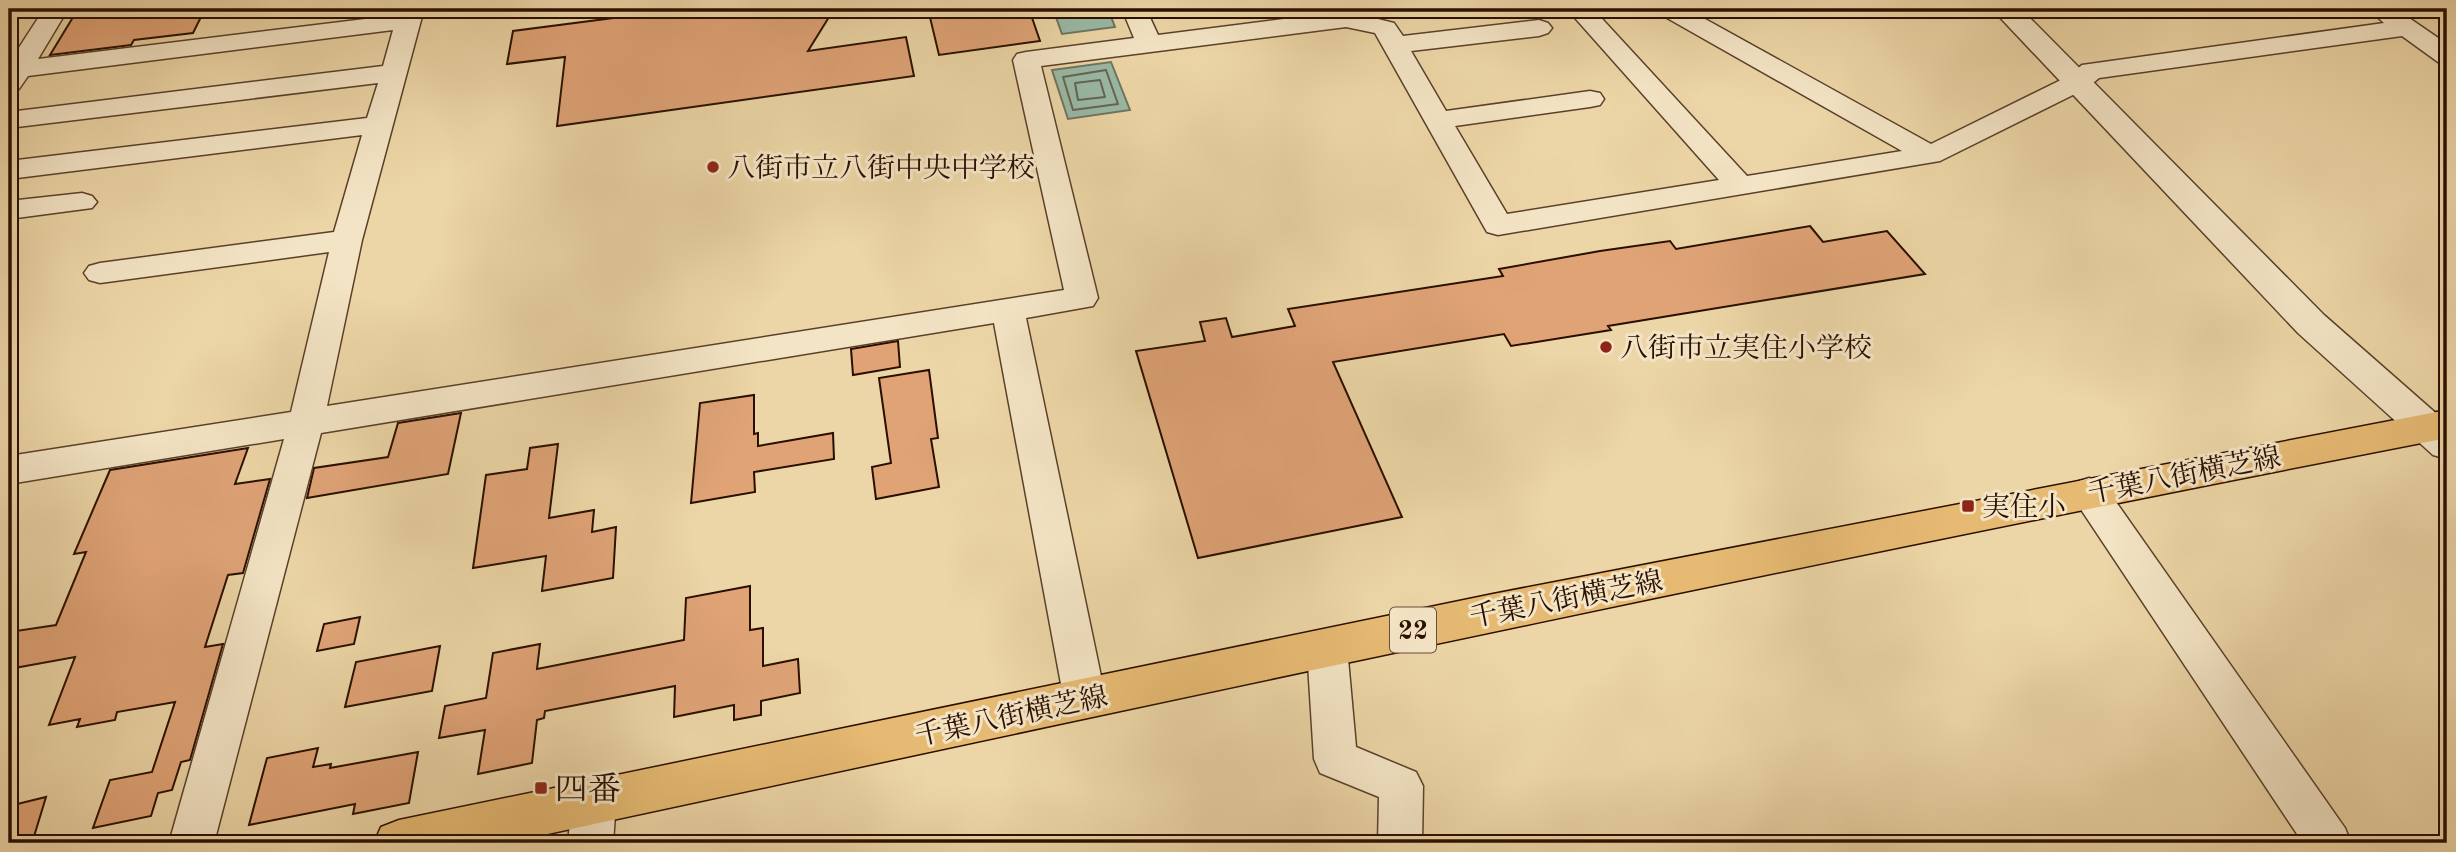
<svg xmlns="http://www.w3.org/2000/svg" width="2456" height="852" viewBox="0 0 2456 852" font-family="'Old Standard TT','Noto Serif JP',serif">
<style>
.water{fill:#99b9a5;stroke:#6d7563;stroke-width:2}
.lines{fill:none;stroke-linecap:round;stroke-linejoin:round}
.shore{stroke:#626452;stroke-width:2}
.building{fill:#dfa376;stroke:#2a0f00;stroke-width:2}
.minor-casing{stroke:#5a402a;stroke-width:3}
.tertiary-casing{stroke:#5a402a;stroke-width:3}
.primary-casing{stroke:#2a0f00;stroke-width:3}
.minor{fill:#f3e4c5;fill-rule:evenodd}
.tertiary{fill:#f3e4c5;fill-rule:evenodd}
.primary{fill:#e6ba73;fill-rule:evenodd}
.poi-dot{fill:#8f2418;stroke:#f3e4c5;stroke-width:2.5}
.labels{text-anchor:middle;stroke-width:6;stroke-linejoin:round;paint-order:stroke}
.shield{fill:#f3e4c5;stroke:#664f3b;stroke-width:2}
.shield-label{font-size:26px;font-weight:bold;fill:#2a0f00}
.poi-label{font-size:28px;fill:#2a0f00;stroke:#f3e4c5;text-anchor:start}
.street-label{font-size:28px;fill:#2a0f00;stroke:#f3e4c5}
.near-poi-label{font-size:33px;fill:#2a0f00;stroke:#f3e4c5;text-anchor:start}
</style>
<rect width="100%" height="100%" fill="#ecd5a6"/>
<filter id="stains"><feTurbulence type="fractalNoise" baseFrequency=".00286" numOctaves="4"/><feColorMatrix values="0 0 0 0 .2 0 0 0 0 .09 0 0 0 0 .02 0 0 0 .5 -.17"/></filter>
<radialGradient id="worn" r=".72"><stop offset=".6" stop-color="#630" stop-opacity="0"/><stop offset="1" stop-color="#630" stop-opacity=".3"/></radialGradient>
<path class="water" d="M1053,9H1108L1115,27L1062,34Z
M1111,62L1130,110L1068,119L1052,70Z"/>
<g class="lines">
<path class="shore" d="M1106,70L1118,104L1073,110L1063,77Z
M1100,80L1105,97L1078,100L1075,83Z"/>
</g>
<path class="building" d="M120,9H134L131,15L205,9L193,33L134,40L131,45L50,55L75,14Z
M683,9H834L808,51L906,37L914,76L557,126L565,57L507,64L513,31Z
M928,9H1029L1040,41L939,55Z
M1810,226L1823,242L1887,231L1925,274L1608,326L1611,330L1511,346L1504,334L1333,362L1402,517L1198,558L1136,351L1205,341L1200,322L1226,318L1232,337L1295,326L1288,309L1503,276L1499,269L1600,251L1670,241L1676,249Z
M898,341L900,367L853,375L851,349Z
M929,370L938,438L931,439L939,487L876,499L872,467L891,463L879,378Z
M754,395V434L758,433V446L833,433L834,459L754,472L755,492L691,503L700,403Z
M461,413L448,474L307,498L314,468L388,457L398,423Z
M558,444L549,518L594,510L592,532L616,527L613,578L542,591L546,556L473,568L486,475L527,469L530,448Z
M248,448L235,484L270,479L243,573L228,575L205,647L223,644L190,760L181,762L172,790L158,793L151,816L93,828L110,780L152,772L175,702L117,712L115,720L77,727L80,719L49,725L75,657L9,669V632L56,625L86,552L74,554L110,470Z
M750,586V630L763,628V666L798,659L800,693L761,701V715L734,720V705L674,717L675,686L545,711L544,718L537,720L532,763L478,774L485,730L439,738L445,706L486,698L493,653L540,644L537,669L684,640L686,598Z
M360,617L354,644L317,651L324,624Z
M440,646L432,691L345,707L356,662Z
M318,748L313,767L331,764L330,768L418,752L409,803L353,814L355,804L249,825L267,758Z
M46,797L32,843H9V806Z"/>
<g class="lines">
<defs>
<path id="minor" d="M44,9H68L38,59L398,15L400,9H424L362,240L327,406L1064,290L1013,60L1017,54L1026,52L1134,38L1122,9H1146L1158,35L1346,11L1394,23L1403,36L1539,20L1548,23L1552,28L1548,33L1539,36L1411,51L1446,111L1590,91L1600,93L1604,99L1600,105L1590,107L1455,126L1507,214L1719,180L1567,9H1593L1747,176L1902,151L1660,14L1657,9H1687L1931,144L2069,76L2082,65L2384,23L2373,13L2376,9H2396L2447,44V64L2438,62L2402,36L2099,78L2087,88L1940,161L1498,235L1487,232L1483,225L1375,33L1346,27L1041,66L1098,298L1093,306L1026,318L1106,700L1100,713L1085,718L1070,713L1064,700L994,323L321,433L214,843H169L284,439L9,484V456L291,412L329,252L100,283L89,280L84,273L89,266L100,263L334,232L362,135L9,179V161L367,118L378,83L9,128V112L383,66L393,30L28,76L19,89L9,91V63Z
M82,193L92,196L97,202L92,208L9,219V201Z
M2089,478L2102,482L2345,828L2351,843H2303L2076,502L2071,492L2076,482Z
M1327,631L1341,636L1347,648L1356,747L1416,772L1423,786L1422,843H1378L1379,797L1320,773L1314,759L1307,648L1313,636Z
M594,781L610,787L616,801L613,843H568L572,801L578,787Z"/>
<path id="tertiary" d="M1992,9H2021L2324,315L2447,423V459L2433,455L2298,333Z"/>
<path id="primary" d="M2447,410V438C1798,564 1152,704 506,843H374L381,827L399,820L1493,594Z"/>
</defs>
<use href="#minor" class="minor-casing"/>
<use href="#tertiary" class="tertiary-casing"/>
<use href="#primary" class="primary-casing"/>
<use href="#minor" class="minor"/>
<use href="#tertiary" class="tertiary"/>
<use href="#primary" class="primary"/>
</g>
<g class="poi-dot">
<circle cx="713" cy="167" r="7"/>
<circle cx="1606" cy="347" r="7"/>
<rect x="1961" y="499" width="14" height="14" rx="3.5"/>
<rect x="534" y="781" width="14" height="14" rx="3.5"/>
</g>
<g class="labels">
<rect class="shield" x="1390" y="607.5" width="46" height="45" rx="5"/>
<g class="shield-label">
<text x="1413" y="639">22</text>
</g>
<g class="poi-label">
<text x="727" y="177">八街市立八街中央中学校</text>
<text x="1620" y="357">八街市立実住小学校</text>
<text x="1982" y="516">実住小</text>
</g>
<g class="street-label">
<text transform="translate(2184 474) rotate(-11)" y="10">千葉八街横芝線</text>
<text transform="translate(1566 598) rotate(-11)" y="10">千葉八街横芝線</text>
<text transform="translate(1011 715) rotate(-12)" y="10">千葉八街横芝線</text>
</g>
<g class="near-poi-label">
<text x="555" y="800">四番</text>
</g>
</g>
<rect width="2456" height="852" fill="none" stroke="#ecd5a6" stroke-width="35"/>
<rect x="10" y="10" width="2435" height="831" fill="none" stroke="#2a0f00" stroke-width="3.5"/>
<rect x="18" y="18" width="2421" height="817" fill="none" stroke="#2a0f00" stroke-width="2"/>
<rect width="100%" height="100%" filter="url(#stains)"/>
<rect width="100%" height="100%" fill="url(#worn)"/>
</svg>
